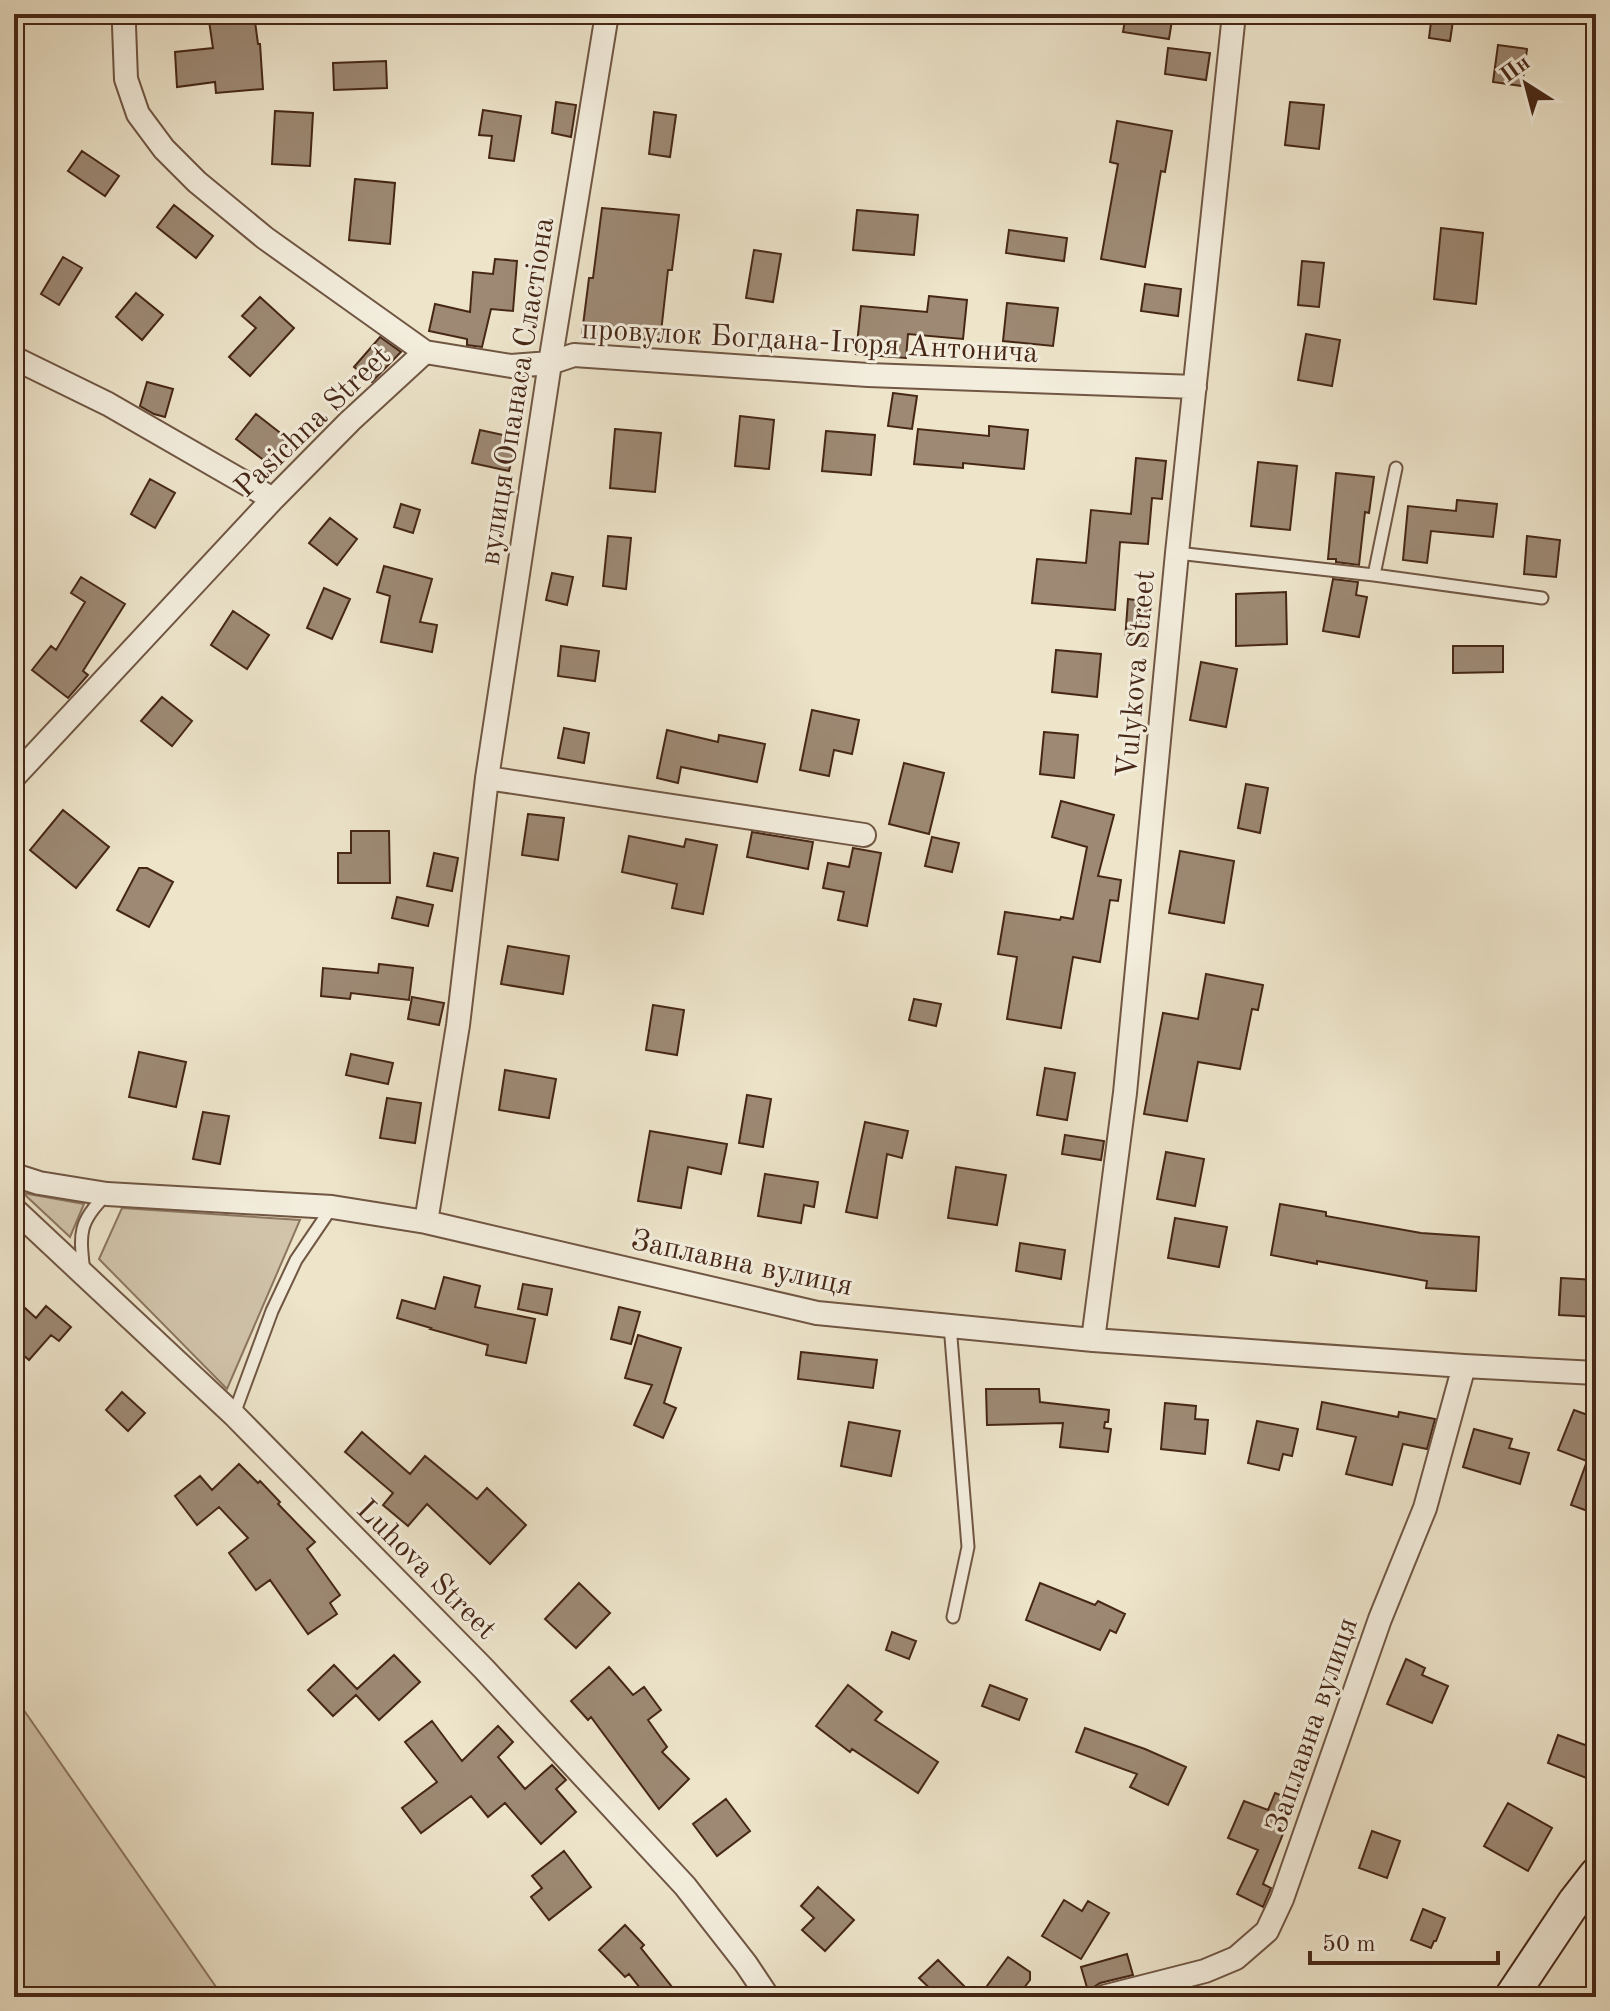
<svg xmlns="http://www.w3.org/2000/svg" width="1610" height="2011" viewBox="0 0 1610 2011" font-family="'Old Standard TT',serif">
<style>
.green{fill:#d1c4ab;stroke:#8c7660;stroke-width:2}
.building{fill:#9d8974;stroke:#462716;stroke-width:2}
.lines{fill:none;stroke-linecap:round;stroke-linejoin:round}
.lane-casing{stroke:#705643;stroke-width:15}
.street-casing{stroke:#705643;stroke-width:26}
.secondary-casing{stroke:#462716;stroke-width:36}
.lane{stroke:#f3eddd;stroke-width:11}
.street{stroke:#f3eddd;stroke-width:22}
.secondary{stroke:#f3eddd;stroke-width:32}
.labels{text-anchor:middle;stroke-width:6;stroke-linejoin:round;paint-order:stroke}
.street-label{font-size:30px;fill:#462716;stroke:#f3eddd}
</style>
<rect width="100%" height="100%" fill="#ede4ca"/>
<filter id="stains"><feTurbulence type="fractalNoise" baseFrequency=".0025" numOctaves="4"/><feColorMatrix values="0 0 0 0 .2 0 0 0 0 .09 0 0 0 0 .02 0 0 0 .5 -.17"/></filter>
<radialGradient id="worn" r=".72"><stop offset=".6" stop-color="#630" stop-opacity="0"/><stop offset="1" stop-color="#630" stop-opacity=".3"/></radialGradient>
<path class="green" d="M23,1193L84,1204L70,1237Z
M122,1208L300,1220L227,1389L99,1259Z
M14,1696L223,1997H14Z"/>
<path class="building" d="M208,14H254L258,44H260L263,89L216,93L215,82L177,87L175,52L213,48Z
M1126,14H1173L1169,39L1123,32Z
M1432,14H1454L1450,41L1429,38Z
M1498,45L1527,49L1522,86L1493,82Z
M1168,48L1210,53L1206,80L1165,74Z
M386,61L387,88L334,90L333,63Z
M556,102L576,105L571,137L552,133Z
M1290,102L1324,105L1319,149L1285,145Z
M483,110L521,116L514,161L489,158L492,136L479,135Z
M275,111L313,113L310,166L272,164Z
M654,112L676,115L670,157L649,154Z
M1117,121L1172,131L1165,172L1161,171L1145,267L1101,259L1118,164L1110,162Z
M82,151L119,176L105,196L68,171Z
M355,179L395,183L390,244L349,240Z
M174,205L213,236L196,258L157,227Z
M602,208L679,215L672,270H668L660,341L582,333L589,278H593Z
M857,210L918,215L914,255L853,250Z
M1441,228L1483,233L1476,304L1434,299Z
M1009,230L1067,238L1064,261L1006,253Z
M754,250L781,254L773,302L746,298Z
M63,257L82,268L59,305L41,294Z
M495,259L517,261L513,311L491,309L482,347L467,345V339L429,331L435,304L470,312L473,272L493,274Z
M1302,261L1324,263L1319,307L1298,305Z
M1145,284L1181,289L1178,316L1141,311Z
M136,293L163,315L142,340L116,317Z
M929,296L967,300L963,339L908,334L906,358L856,354L861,306L927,312Z
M260,297L294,328L250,376L229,357L256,328L242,316Z
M1007,303L1058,308L1053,346L1003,341Z
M1306,334L1340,340L1332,386L1298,380Z
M380,337L401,352L372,382L354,367Z
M147,382L173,389L165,417L154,414L140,406Z
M893,393L917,396L912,429L888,426Z
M256,414L288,439L269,464L236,439Z
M740,416L774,420L769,469L735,466Z
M989,426L1028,430L1024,469L963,463V468L914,464L918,429L989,436Z
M615,429L661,433L655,492L610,488Z
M480,430L517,438L509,471L472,463Z
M826,431L875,435L871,475L822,471Z
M1136,458L1166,461L1162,499L1152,498L1148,544L1120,542L1115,610L1032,603L1037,559L1086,563L1091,510L1131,514Z
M1258,462L1297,466L1290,530L1251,526Z
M1336,473L1374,477L1369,513L1365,512L1359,565L1336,562V559H1328Z
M150,479L175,493L155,528L131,514Z
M1457,500L1497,504L1493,537L1431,531L1427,563L1403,560L1408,506L1456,511Z
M401,504L420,510L413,533L394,527Z
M330,518L357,539L337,565L309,543Z
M608,536L631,538L626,589L603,586Z
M1527,536L1560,540L1556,577L1524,574Z
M384,566L432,579L420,622L437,625L432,652L381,642L390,596L377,592Z
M552,573L573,577L567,605L546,600Z
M81,577L125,604L83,671L88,675L68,698L32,670L51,646L56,650L85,602L71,593Z
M1333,579L1358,582L1356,595L1367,597L1359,637L1323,631Z
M324,588L350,599L332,639L307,628Z
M1286,592L1287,644L1236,646V594Z
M1128,599L1151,602L1147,643L1125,641Z
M233,611L269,635L247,669L211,645Z
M561,646L599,651L595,681L558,676Z
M1453,646H1503V672L1453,673Z
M1056,650L1101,654L1097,697L1052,692Z
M1201,662L1237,669L1226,727L1190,720Z
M162,697L192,721L172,746L141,721Z
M812,710L859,720L852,754L834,750L829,776L800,770Z
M564,728L589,733L584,763L558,758Z
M667,730L718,742L719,735L765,744L757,782L681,767L678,783L657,778Z
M1044,732L1078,735L1074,778L1040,774Z
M904,763L944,773L929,834L889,824Z
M1246,784L1268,788L1260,833L1238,828Z
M1061,801L1114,815L1098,876L1121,880L1118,901L1110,900L1100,962L1073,957L1061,1028L1007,1019L1017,957L998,954L1005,912L1060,920L1061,917L1073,919L1087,847L1052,837Z
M63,810L109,847L76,888L30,850Z
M528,814L564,818L558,860L522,855Z
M351,831H389L390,883H338V853H351Z
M752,832L813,842L808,869L747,857Z
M629,836L684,847L686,839L717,845L703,914L672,908L677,884L622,872Z
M932,837L959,843L952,872L925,866Z
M853,848L881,853L867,926L838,920L844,892L823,888L828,863L849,867Z
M1180,851L1234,861L1224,923L1169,913Z
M434,853L458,858L452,891L427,886Z
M139,868H147L173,882L149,927L117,910Z
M397,897L433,905L428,926L392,918Z
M508,946L569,956L563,994L501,984Z
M379,964L413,968L409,1000L351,993L350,999L321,996L323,968L378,973Z
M1206,974L1263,985L1258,1010L1252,1009L1240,1069L1198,1062L1187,1121L1144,1114L1163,1013L1198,1019Z
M412,997L444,1003L439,1025L408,1019Z
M914,999L941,1004L936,1026L909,1020Z
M653,1005L684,1010L677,1055L646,1050Z
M139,1052L186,1062L176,1107L129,1097Z
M351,1054L393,1063L388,1084L346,1075Z
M1045,1068L1075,1073L1067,1120L1037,1115Z
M505,1070L556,1079L549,1118L499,1110Z
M747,1095L771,1099L763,1147L739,1143Z
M387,1098L421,1103L415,1143L380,1138Z
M203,1112L229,1116L220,1164L193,1159Z
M865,1122L908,1131L902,1158L887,1154L877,1218L846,1212Z
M650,1131L727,1144L721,1174L688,1167L681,1208L638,1201Z
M1065,1135L1104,1141L1101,1160L1062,1154Z
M1166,1152L1204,1159L1195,1206L1157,1199Z
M956,1167L1006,1175L997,1225L948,1218Z
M765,1174L818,1182L814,1207L804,1205L801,1223L758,1216Z
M1280,1204L1326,1212V1216L1421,1233L1479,1237L1476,1291L1426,1288L1427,1281L1317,1261V1264L1271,1255Z
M1175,1218L1227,1227L1219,1267L1168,1258Z
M1020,1243L1065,1250L1061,1279L1016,1271Z
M444,1277L480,1286L475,1307L535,1319L526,1363L486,1355L488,1345L430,1329L431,1328L397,1318L402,1300L435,1309Z
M1561,1278L1596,1280V1317L1559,1315Z
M523,1284L552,1289L547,1315L518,1309Z
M14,1298L36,1318L46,1306L71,1327L59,1341L51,1335L29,1360L14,1347Z
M619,1307L640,1312L631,1344L611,1339Z
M638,1335L681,1348L664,1403L676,1408L663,1438L634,1425L652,1385L625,1378Z
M801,1352L877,1360L873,1388L798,1379Z
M986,1389H1039L1040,1402L1109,1410L1108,1422H1105L1104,1428L1111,1429L1108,1452L1060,1447L1063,1423L987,1425Z
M122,1392L145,1413L128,1431L106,1410Z
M1322,1402L1398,1417L1399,1412L1435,1419L1427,1449L1403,1444L1392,1485L1346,1474L1356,1437L1317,1429Z
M1165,1403L1196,1406L1195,1419L1208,1420L1205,1454L1161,1449Z
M1574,1410L1596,1418V1514L1571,1505L1587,1461L1558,1450Z
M1257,1421L1298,1429L1292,1456L1283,1454L1279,1470L1248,1463Z
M849,1422L900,1431L891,1476L841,1466Z
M1474,1429L1512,1439L1509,1448L1529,1453L1520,1484L1463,1467Z
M362,1432L410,1474L425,1456L477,1499L487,1488L526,1525L490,1564L427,1504L408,1526L383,1505L393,1493L345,1452Z
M239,1464L258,1483L260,1481L280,1502L278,1504L315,1542L307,1549L340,1595L330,1603L337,1614L308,1634L270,1580L256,1590L229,1553L248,1538L219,1507L197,1525L175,1496L200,1476L212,1490Z
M579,1583L610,1613L576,1648L545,1619Z
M1040,1583L1095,1605L1098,1601L1125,1614L1116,1633L1110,1630L1100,1650L1026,1620Z
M892,1632L916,1641L909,1659L886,1650Z
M394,1655L420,1682L379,1720L356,1695L333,1716L308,1690L334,1665L357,1689Z
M1406,1659L1425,1668L1422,1675L1448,1686L1432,1723L1387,1704Z
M609,1667L633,1695L644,1687L661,1710L648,1720L667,1747L662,1752L689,1779L659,1809L591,1717L588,1720L571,1701Z
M848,1685L882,1712L875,1720L938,1762L918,1793L852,1749L850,1752L816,1726Z
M990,1685L1027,1699L1019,1720L982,1706Z
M432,1721L462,1761L498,1726L513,1742L498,1757L525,1789L552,1765L566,1780L556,1789L576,1812L541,1844L505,1803L488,1817L471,1796L421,1833L402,1808L437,1782L405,1742Z
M1085,1728L1145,1749L1186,1767L1168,1805L1130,1787L1137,1774L1076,1752Z
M1558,1735L1596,1749V1761L1589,1779L1548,1763Z
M1275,1793L1296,1801L1263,1884L1271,1888L1263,1907L1237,1894L1258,1850L1228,1838L1244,1801L1268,1810Z
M726,1799L750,1831L717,1856L693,1824Z
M1508,1803L1552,1828L1528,1871L1484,1846Z
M1372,1831L1400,1841L1387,1878L1359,1868Z
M564,1851L591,1887L549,1920L531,1897L542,1888L532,1876Z
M818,1887L854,1920L825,1951L802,1930L814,1918L801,1906Z
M1064,1900L1082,1911L1088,1901L1109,1913L1081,1959L1042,1936Z
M1423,1909L1445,1918L1436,1941H1434L1431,1948L1411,1940Z
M625,1925L644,1945L641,1948L680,1997H647L629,1974L625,1977L599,1950Z
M1127,1954L1133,1975L1100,1983L1088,1991L1081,1967Z
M1008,1957L1030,1972V1980L1017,1997H979Z
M938,1960L975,1997H939L919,1978Z"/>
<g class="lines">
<defs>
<path id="lane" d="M1177,553L1374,575L1542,598
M1374,575L1396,468
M84,1273C80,1235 77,1223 106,1195
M950,1325L968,1547L953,1617
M234,1414L272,1311L296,1260L332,1207"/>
<path id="street" d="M125,14L124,26L126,79L138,114L164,149L197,182L265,238L425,352L511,366L550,363L574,355L868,375L1195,387
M14,358L108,404L273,499
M14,777L273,499L350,421L425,352
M487,778L864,835
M14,1175L39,1183L107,1194L332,1207L426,1222L817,1313L1093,1340L1464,1366L1596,1373
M14,1209L234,1415L483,1668L685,1886L746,1964L768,1997
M426,1222L458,1025L487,778L550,363L607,14
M1093,1340L1125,1093L1177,553L1234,14
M1103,1997L1205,1971L1236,1958L1267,1931L1282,1899L1380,1619L1425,1508L1464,1366"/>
<path id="secondary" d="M1511,1997L1575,1901L1596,1874"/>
</defs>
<use href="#lane" class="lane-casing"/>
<use href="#street" class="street-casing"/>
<use href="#secondary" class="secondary-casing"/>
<use href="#lane" class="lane"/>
<use href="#street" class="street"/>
<use href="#secondary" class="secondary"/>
</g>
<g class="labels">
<g class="street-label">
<text transform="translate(810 340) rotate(3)" y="10">провулок Богдана-Ігоря Антонича</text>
<text transform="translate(516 391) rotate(-81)" y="10">вулиця Опанаса Сластіона</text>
<text transform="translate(312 421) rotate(-44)" y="10">Pasichna Street</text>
<text transform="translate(1135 674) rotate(-85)" y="10">Vulykova Street</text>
<text transform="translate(742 1262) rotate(12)" y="10">Заплавна вулиця</text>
<text transform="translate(427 1569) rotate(45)" y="10">Luhova Street</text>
<text transform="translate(1311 1725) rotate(-71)" y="10">Заплавна вулиця</text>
</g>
</g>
<rect width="1610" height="2011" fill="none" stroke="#ede4ca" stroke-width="48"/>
<rect x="16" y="16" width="1578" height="1979" fill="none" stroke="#462716" stroke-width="4"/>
<rect x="24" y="24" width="1562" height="1963" fill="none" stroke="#462716" stroke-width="2"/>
<g transform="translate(1526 84) rotate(324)" stroke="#f3eddd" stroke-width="6" paint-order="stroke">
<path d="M0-6L14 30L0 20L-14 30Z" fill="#462716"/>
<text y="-12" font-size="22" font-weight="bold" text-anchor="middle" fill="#462716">Пн</text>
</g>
<path d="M1310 1951v12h188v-12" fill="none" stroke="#462716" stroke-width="4"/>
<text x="1322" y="1951" font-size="24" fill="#462716" stroke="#f3eddd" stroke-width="6" paint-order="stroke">50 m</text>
<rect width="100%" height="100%" filter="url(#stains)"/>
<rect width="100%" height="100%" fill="url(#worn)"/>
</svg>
